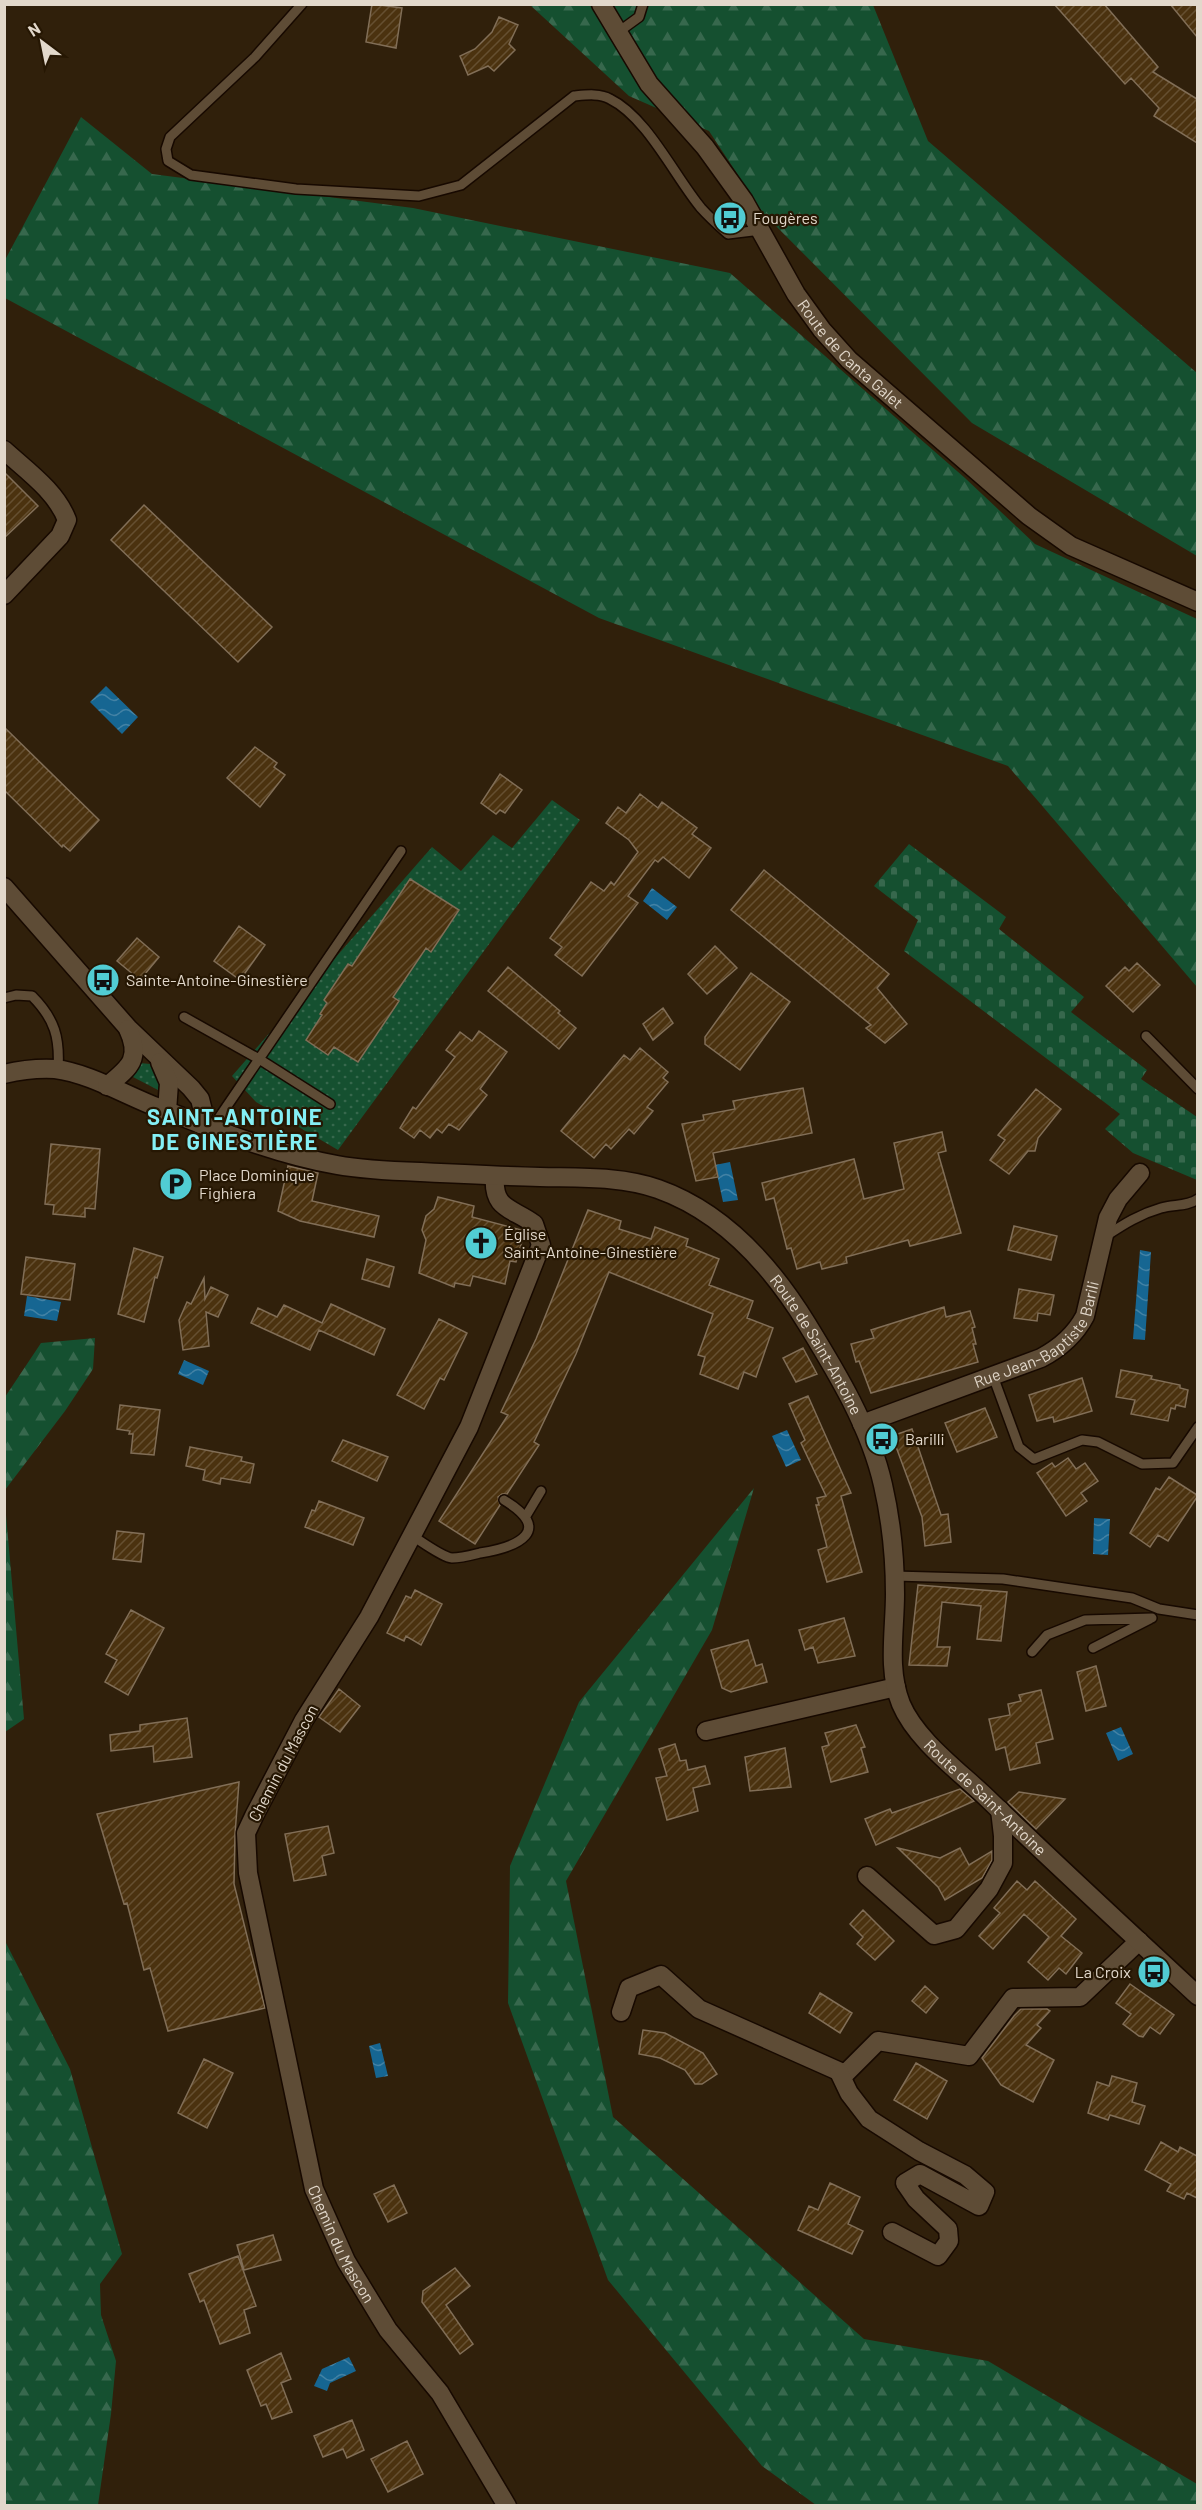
<svg xmlns="http://www.w3.org/2000/svg" width="1202" height="2510" viewBox="0 0 1202 2510" font-family="Barlow,sans-serif">
<style>
.grass{fill:url(#grass-dots)}
.forest{fill:url(#forest-firs)}
.cemetery{fill:url(#cemetery-stones)}
.water{fill:url(#water-waves)}
.building{fill:url(#building-hatch);stroke:#816e57;stroke-width:1.5}
.lines{fill:none;stroke-linecap:round;stroke-linejoin:round}
.lane-casing{stroke:#170900;stroke-width:12}
.street-casing{stroke:#170900;stroke-width:21}
.secondary-casing{stroke:#170900;stroke-width:21}
.lane{stroke:#5e4c36;stroke-width:9}
.street{stroke:#5e4c36;stroke-width:18}
.secondary{stroke:#5e4c36;stroke-width:18}
.labels{text-anchor:middle;stroke-width:4.5;stroke-linejoin:round;paint-order:stroke}
.poi-label{font-size:16px;fill:#e2d8cb;stroke:#261703;text-anchor:start}
.street-label{font-size:16px;fill:#e2d8cb;stroke:#261703}
.district-label{font-size:22px;font-weight:bold;letter-spacing:1.5px;fill:#84eff5;stroke:#261703}
</style>
<defs>
<pattern id="grass-dots" width="8" height="8" patternUnits="userSpaceOnUse" patternTransform="scale(1.5)"><rect width="8" height="8" fill="#155030"/><path d="M2 2h.1M6 6h.1" fill="none" stroke="#37684d" stroke-width="1.8" stroke-linecap="round"/></pattern>
<pattern id="forest-firs" width="22" height="20" patternUnits="userSpaceOnUse" patternTransform="scale(1.5)"><rect width="22" height="20" fill="#155030"/><path d="M5 1l3.5 6h-7zM16 11l3.5 6h-7z" fill="#37684d"/></pattern>
<pattern id="cemetery-stones" width="16" height="16" patternUnits="userSpaceOnUse" patternTransform="scale(1.5)"><rect width="16" height="16" fill="#155030"/><path d="M2 7V4a2 2 0 0 1 4 0v3zM10 15v-3a2 2 0 0 1 4 0v3z" fill="#37684d"/></pattern>
<pattern id="water-waves" width="16" height="10" patternUnits="userSpaceOnUse" patternTransform="scale(1.5)"><rect width="16" height="10" fill="#166692"/><path d="M0 5q4-4 8 0t8 0" fill="none" stroke="#4382a5"/></pattern>
<pattern id="building-hatch" width="6" height="6" patternUnits="userSpaceOnUse" patternTransform="scale(1.5)"><rect width="6" height="6" fill="#4b320f"/><path d="M-1 1l2-2M0 6l6-6M5 7l2-2" fill="none" stroke="#654f31"/></pattern>
</defs>
<rect width="100%" height="100%" fill="#30200b"/>
<path class="grass" d="M552,800L580,820L338,1150L256,1102L232,1076L432,847L461,871L493,835L512,848Z
M140,1063L150,1064L160,1082L158,1090L133,1077Z"/>
<path class="forest" d="M530,5H873L928,141L1197,373V556L972,423L763,213L709,131L629,96Z
M81,117L152,174L413,208L730,273L965,478L1035,544L1197,619V987L1008,766L599,618L5,298L4,262Z
M95,1338L93,1369L65,1411L5,1490V1397L41,1343Z
M754,1488L712,1630L566,1881L613,2117L864,2339L988,2361L1197,2484V2505H816L762,2466L608,2280L508,2003L510,1866L579,1702Z
M4,1492L24,1719L5,1732H4Z
M5,1941L70,2069L122,2254L100,2284L101,2315L116,2361L111,2414L98,2505H5Z"/>
<path class="cemetery" d="M909,844L1006,917L999,929L1084,997L1071,1012L1147,1070L1141,1079L1197,1117V1180L1133,1153L1105,1129L1120,1114L904,951L918,920L874,886Z"/>
<path class="water" d="M106,686L138,717L122,734L90,702Z
M652,888L677,907L667,920L643,901Z
M730,1162L738,1200L723,1202L715,1165Z
M1140,1250L1151,1252L1145,1340L1133,1339Z
M27,1296L61,1302L57,1321L24,1316Z
M184,1360L209,1371L203,1385L178,1374Z
M787,1430L801,1460L786,1467L772,1436Z
M1094,1518L1110,1519L1108,1555L1093,1554Z
M1121,1727L1133,1754L1118,1761L1106,1733Z
M380,2043L388,2076L376,2078L369,2046Z
M349,2357L356,2371L330,2383L327,2391L314,2386L322,2369Z"/>
<path class="building" d="M372,4L402,8L396,48L366,42Z
M1054,4H1104L1158,67L1153,72L1197,99V143L1154,116L1159,108L1131,78L1125,84Z
M1170,4H1197V37Z
M499,17L518,25L509,44L515,50L494,71L488,66L468,75L460,56L475,49L492,32Z
M4,472L38,506L4,538Z
M144,505L272,627L238,662L111,540Z
M4,727L99,820L70,851L63,845L62,847L4,790Z
M255,747L277,763L274,767L285,775L260,807L227,778Z
M500,774L522,790L505,813L500,810L496,814L481,803Z
M640,794L658,808L662,802L697,828L692,834L711,848L689,878L663,857L658,862L655,860L628,896L638,903L582,976L555,955L562,947L550,938L591,882L604,891L611,882L614,885L638,852L629,840L606,823L618,807L626,813Z
M764,870L889,974L877,988L907,1024L885,1043L866,1028L871,1025L731,910Z
M410,879L459,910L431,952L426,948L393,997L399,1001L358,1062L334,1047L328,1055L306,1040L322,1015L320,1014L327,1003L324,1000L348,964L352,966Z
M239,926L265,945L240,980L214,961Z
M137,938L159,957L140,980L117,961Z
M715,946L737,968L707,994L688,974Z
M1137,963L1160,985L1133,1012L1106,986L1125,967L1129,971Z
M508,967L560,1011L558,1013L576,1028L559,1049L488,991Z
M751,973L790,1002L740,1070L705,1044V1037Z
M663,1008L673,1023L653,1040L643,1024Z
M479,1031L507,1052L480,1089L487,1095L459,1130L449,1124L442,1133L437,1129L430,1138L420,1130L414,1138L400,1128L413,1107L416,1109L455,1057L446,1050L460,1032L472,1041Z
M640,1048L668,1072L663,1078L668,1082L647,1107L653,1111L634,1134L629,1129L611,1149L606,1144L594,1158L561,1131L624,1055L630,1060Z
M803,1088L812,1133L713,1153L718,1177L696,1181L682,1124L704,1120L703,1115L735,1109L733,1101Z
M1036,1089L1061,1109L1038,1138L1035,1151H1028L1009,1174L990,1160L1005,1140L998,1135Z
M942,1132L946,1151L938,1153L961,1233L910,1246L908,1240L846,1257L847,1263L822,1269L820,1262L797,1269L791,1248L787,1249L774,1198L766,1200L762,1183L854,1159L864,1199L904,1189L894,1143Z
M51,1144L100,1149L95,1209L85,1208V1217L53,1214L54,1205L45,1204Z
M288,1166L318,1173L312,1201L379,1216L374,1237L300,1221L278,1211Z
M438,1197L474,1206L472,1217L525,1231L516,1262L510,1261L505,1284L473,1276L470,1286L455,1283L454,1287L419,1273L426,1240L422,1230L426,1216L434,1209Z
M588,1210L621,1221L619,1229L651,1239L655,1227L688,1239L686,1246L719,1259L709,1285L753,1301L747,1318L773,1328L756,1377L744,1372L738,1389L700,1374L705,1357L698,1355L713,1314L609,1272L576,1354L534,1442L539,1445L507,1494H502L498,1497L500,1505L475,1544L439,1521L508,1415L501,1412L536,1339Z
M1014,1226L1057,1236L1051,1260L1008,1250Z
M134,1248L163,1257L157,1278L155,1277L144,1322L118,1314Z
M26,1257L75,1264L70,1300L21,1294Z
M367,1259L394,1267L389,1287L362,1279Z
M204,1278L205,1299L211,1287L228,1295L218,1317L206,1312L209,1346L183,1350L179,1320L187,1302L191,1304Z
M1019,1289L1054,1295L1050,1315L1038,1313L1037,1321L1014,1318Z
M331,1304L385,1329L374,1355L319,1330L310,1350L251,1323L258,1308L277,1317L284,1305L322,1323Z
M944,1307L946,1317L970,1311L975,1327L972,1328L976,1344H973L978,1362L871,1393L859,1361L856,1362L851,1344L874,1338L871,1330Z
M439,1319L467,1333L444,1380L440,1378L424,1409L397,1395Z
M803,1348L817,1374L796,1382L783,1358Z
M1121,1370L1152,1376L1151,1379L1180,1385V1388L1188,1390L1185,1407L1176,1405L1175,1409L1171,1408L1168,1421L1131,1414L1135,1400L1116,1397Z
M1082,1378L1092,1411L1054,1422L1053,1417L1037,1421L1029,1395Z
M808,1396L851,1493L841,1496L862,1572L827,1582L818,1550L827,1547L816,1505H819L817,1498L826,1496L801,1443L805,1440L789,1404Z
M120,1405L160,1410L154,1455L131,1453L133,1434H129L130,1431L117,1429Z
M985,1408L997,1437L957,1452L945,1423Z
M912,1429L941,1515L948,1514L951,1542L925,1546L922,1517L892,1436Z
M343,1440L388,1457L377,1481L332,1461Z
M190,1447L242,1457L241,1461L254,1464L250,1483L221,1478L220,1484L203,1480L205,1470L186,1466Z
M1068,1458L1076,1469L1085,1463L1098,1481L1081,1493L1087,1501L1066,1516L1037,1473L1052,1463L1055,1467Z
M1169,1477L1197,1495V1497L1168,1541L1158,1535L1150,1547L1130,1533L1156,1488L1160,1490Z
M319,1501L364,1518L353,1545L305,1527L312,1510L315,1511Z
M117,1531L144,1534L141,1562L113,1559Z
M918,1585L1007,1592L1001,1641L977,1639L981,1606L942,1602L937,1647H950L947,1666L909,1665Z
M415,1590L442,1604L421,1645L406,1636L404,1641L387,1633L406,1596L411,1598Z
M131,1610L164,1628L128,1695L105,1682L117,1660L106,1654Z
M844,1618L855,1656L818,1663L813,1647L805,1650L799,1630Z
M748,1640L756,1666L762,1664L767,1682L731,1692L722,1688L711,1650Z
M1096,1666L1106,1706L1086,1711L1077,1672Z
M339,1689L360,1706L340,1732L319,1717Z
M1041,1690L1053,1739L1036,1743L1040,1763L1010,1770L1005,1747L996,1750L989,1719L1010,1715L1008,1704L1021,1701L1019,1695Z
M187,1718L192,1757L154,1762L153,1746L111,1751L110,1735L140,1731V1725Z
M856,1725L865,1747L861,1748L868,1772L831,1782L822,1747L829,1745L825,1733Z
M675,1744L680,1761L686,1760L688,1770L705,1766L710,1784L693,1788L698,1811L667,1820L656,1778L667,1776L659,1749Z
M785,1748L791,1787L750,1791L745,1757Z
M239,1782L235,1834L234,1884L265,2008L168,2031L150,1968L144,1970L127,1903L124,1904L97,1814Z
M960,1789L974,1801L876,1845L865,1819L890,1809L892,1813Z
M1019,1792L1065,1799L1036,1829L1008,1802Z
M328,1826L334,1853L322,1856L326,1875L294,1881L285,1834Z
M898,1848L940,1858L960,1848L969,1865L992,1851V1860L982,1878L945,1900L938,1887Z
M1017,1881L1027,1890L1035,1881L1076,1919L1061,1936L1082,1953L1066,1974L1059,1968L1048,1980L1028,1962L1049,1937L1024,1914L993,1949L979,1936L1000,1913L994,1908Z
M863,1910L894,1941L875,1960L857,1944L863,1937L850,1924Z
M1130,1984L1174,2015L1160,2034L1150,2027L1143,2037L1139,2036L1123,2024L1131,2014L1116,2003Z
M925,1986L938,1998L926,2013L912,2001Z
M820,1993L852,2013L840,2033L809,2013Z
M1021,2009H1047L1050,2011L1037,2025L1041,2028L1026,2045L1054,2060L1033,2102L1001,2085L982,2058L1014,2016Z
M643,2030L665,2033L703,2053L717,2074L702,2084H695L685,2070L660,2058L639,2054Z
M204,2059L233,2073L207,2128L178,2113Z
M916,2063L947,2081L927,2119L894,2100Z
M1112,2076L1137,2083L1132,2102L1145,2106L1139,2124L1110,2115L1108,2120L1088,2113L1097,2082L1109,2086Z
M1161,2142L1178,2152L1180,2147L1197,2156V2198L1187,2193L1184,2199L1167,2191L1171,2184L1145,2170Z
M830,2183L860,2197L848,2224L863,2231L852,2254L798,2230L809,2206L818,2210Z
M394,2185L407,2213L388,2222L374,2194Z
M273,2235L281,2260L244,2270L237,2245Z
M238,2256L256,2306L244,2310L250,2333L220,2344L204,2300L200,2302L189,2274Z
M455,2268L470,2286L446,2305L473,2344L460,2354L422,2302L423,2291Z
M281,2353L291,2379L281,2383L292,2412L272,2419L266,2404L261,2406L247,2370Z
M352,2420L364,2450L347,2458L343,2449L323,2457L314,2436Z
M407,2441L423,2474L388,2492L371,2459Z"/>
<g class="lines">
<defs>
<path id="lane" d="M302,4L255,57L170,137L166,149L168,161L191,175L296,189L419,196L461,185L574,96C585,95 600,93 610,99C647,117 675,177 701,208C709,217 719,226 728,234L761,230
M617,33L639,17L643,4
M4,998L16,995L32,996C55,1019 60,1038 58,1069
M184,1017L259,1059L330,1104
M1146,1036L1198,1089
M212,1128L401,851
M1106,1236C1124,1224 1140,1214 1161,1208C1174,1204 1186,1207 1198,1199
M993,1376L1019,1447L1034,1459L1082,1440L1098,1442L1142,1464L1173,1463L1198,1427
M526,1516L541,1491
M411,1535C421,1541 442,1557 452,1558C461,1558 472,1555 480,1553C519,1547 554,1530 504,1500
M894,1576L1003,1579L1132,1598L1159,1609L1198,1615
M1093,1648L1150,1619
M1032,1652L1047,1635L1085,1620L1152,1618"/>
<g id="street">
<path d="M4,450C27,471 56,491 67,520L60,536L4,595"/>
<path id="s1" d="M495,1176C492,1210 513,1208 534,1224L541,1245L469,1427L369,1617L304,1720L254,1816L246,1833L248,1873L314,2189L346,2261L388,2330L440,2393L507,2506"/>
<path id="s2" d="M862,1424L1041,1358C1060,1348 1075,1335 1085,1316L1108,1218L1118,1199L1140,1173"/>
<path d="M706,1731L896,1687"/>
<path d="M867,1876L934,1935L956,1929L989,1889L1003,1863V1836L1000,1810"/>
<path d="M621,2012L629,1988L661,1975L699,2009L845,2074L878,2041L969,2056L1013,1998L1080,1997L1139,1941"/>
<path d="M839,2072L849,2093L869,2119L919,2151L965,2175L985,2192L979,2206L920,2174L905,2183L916,2199L948,2229L949,2241L938,2256L892,2232"/>
</g>
<g id="secondary">
<path id="s3" d="M601,4L649,84L705,147L744,201L796,294L822,330L849,360L1029,516L1071,546L1198,602"/>
<path d="M4,887L128,1028L191,1088L200,1099L203,1111L200,1124"/>
<path d="M160,1062L169,1083L167,1111"/>
<path id="s4" d="M4,1074C21,1070 38,1068 55,1069C89,1073 127,1096 159,1108C217,1130 275,1154 337,1165C364,1170 393,1171 421,1172C461,1174 501,1176 540,1177C580,1178 621,1176 658,1189C723,1212 772,1267 807,1324C837,1373 870,1427 883,1485C891,1520 895,1558 895,1594C895,1631 887,1669 901,1704C916,1740 959,1771 987,1798C1056,1865 1127,1930 1198,1996"/>
<path d="M107,1086C129,1068 142,1059 128,1029"/>
</g>
</defs>
<use href="#lane" class="lane-casing"/>
<use href="#street" class="street-casing"/>
<use href="#secondary" class="secondary-casing"/>
<use href="#lane" class="lane"/>
<use href="#street" class="street"/>
<use href="#secondary" class="secondary"/>
</g>
<defs>
<symbol id="bus-disc" viewBox="-11 -11 22 22"><circle r="9.5" fill="#51ccd3" stroke="#261703"/><path d="M-5-6H5V4H4V6H2V4H-2V6H-4V4H-5ZM-3.5-4V0h7V-4ZM-3.5 1.2v1.5H-2V1.2ZM2 1.2v1.5H3.5V1.2Z" fill="#111"/></symbol>
<symbol id="parking-disc" viewBox="-11 -11 22 22"><circle r="9.5" fill="#51ccd3" stroke="#261703"/><path d="M-3.5-5.5H1a3.5 3.5 0 0 1 0 7H-1V5.5H-3.5ZM-1-3.4V-.6H.8a1.4 1.4 0 0 0 0-2.8Z" fill="#111"/></symbol>
<symbol id="church-disc" viewBox="-11 -11 22 22"><circle r="9.5" fill="#51ccd3" stroke="#261703"/><path d="M-1.2-6h2.4v3.5h3.3v2.4h-3.3V6h-2.4V-.1h-3.3v-2.4h3.3Z" fill="#111"/></symbol>
</defs>
<g fill-rule="evenodd">
<use href="#bus-disc" x="711" y="199" width="38" height="38"/>
<use href="#bus-disc" x="84" y="961" width="38" height="38"/>
<use href="#parking-disc" x="157" y="1165" width="38" height="38"/>
<use href="#church-disc" x="462" y="1224" width="38" height="38"/>
<use href="#bus-disc" x="863" y="1420" width="38" height="38"/>
<use href="#bus-disc" x="1135" y="1953" width="38" height="38"/>
</g>
<g class="labels">
<g class="poi-label">
<text x="753" y="224">Fougères</text>
<text x="126" y="986">Sainte-Antoine-Ginestière</text>
<text x="199" y="1181">Place Dominique<tspan x="199" dy="18">Fighiera</tspan></text>
<text x="504" y="1240">Église<tspan x="504" dy="18">Saint-Antoine-Ginestière</tspan></text>
<text x="905" y="1445">Barilli</text>
<text x="1131" y="1978" text-anchor="end">La Croix</text>
</g>
<g class="street-label">
<text dy="6" stroke="none"><textPath href="#s3" startOffset="432">Route de Canta Galet</textPath></text>
<text dy="6" stroke="none"><textPath href="#s2" startOffset="204">Rue Jean-Baptiste Barili</textPath></text>
<text dy="6" stroke="none"><textPath href="#s4" startOffset="900">Route de Saint-Antoine</textPath></text>
<text transform="translate(283 1763) rotate(-62)" y="6">Chemin du Mascon</text>
<text dy="6" stroke="none"><textPath href="#s4" startOffset="1404">Route de Saint-Antoine</textPath></text>
<text dy="6" stroke="none"><textPath href="#s1" startOffset="1173">Chemin du Mascon</textPath></text>
</g>
<g class="district-label">
<text x="235" y="1125">SAINT-ANTOINE<tspan x="235" dy="25">DE GINESTIÈRE</tspan></text>
</g>
</g>
<rect width="1202" height="2510" fill="none" stroke="#e2d8cb" stroke-width="12"/>
<g transform="translate(42 42) rotate(328)" stroke="#261703" stroke-width="4.5" paint-order="stroke">
<path d="M0-4.5L10 22L0 15L-10 22Z" fill="#e2d8cb"/>
<text y="-9" font-size="16" font-weight="bold" text-anchor="middle" fill="#e2d8cb">N</text>
</g>
</svg>
